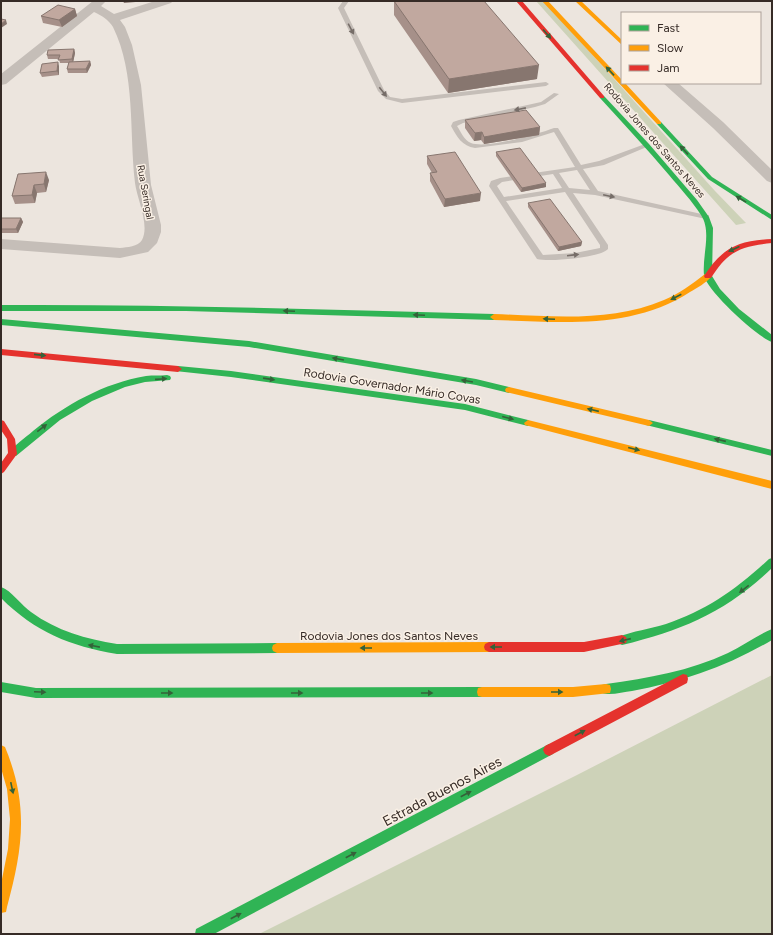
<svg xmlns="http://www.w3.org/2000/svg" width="773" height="935" viewBox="0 0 773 935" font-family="Figtree,sans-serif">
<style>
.green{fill:#cdd2b8}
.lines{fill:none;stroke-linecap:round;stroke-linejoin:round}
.lane{fill:#c5beb8;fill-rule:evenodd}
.street{fill:#c5beb8;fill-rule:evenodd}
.fast{fill:#30b455;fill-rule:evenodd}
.slow{fill:#ff9f0a;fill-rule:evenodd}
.jam{fill:#e5322d;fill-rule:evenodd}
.wall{fill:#a69089}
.shaded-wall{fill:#87766f}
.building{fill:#c1a89f;stroke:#87766f}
.oneway{fill:#766d68}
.oneway2{fill:#346239}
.labels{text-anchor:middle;stroke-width:3;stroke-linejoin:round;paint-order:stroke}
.far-street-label{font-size:10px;fill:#362b26;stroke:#faf0e5}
.street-label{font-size:12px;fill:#362b26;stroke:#faf0e5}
.near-street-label{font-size:14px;fill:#362b26;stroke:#faf0e5}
</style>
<rect width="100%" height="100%" fill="#ece5de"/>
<path class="green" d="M536,1H544L715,191L746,223L736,225Z
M772,675V934H259L577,775Z"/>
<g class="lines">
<path class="lane" d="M343,1H349L344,8L384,90L390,97L402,99L546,82L549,84L546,86L402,103L386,99L378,91L338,8Z
M554,93L559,94L545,104L535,107L463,123L457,126C461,132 464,140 471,143C487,149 538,134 554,128H558L581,165L599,161L645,144H649V146L604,165L583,169L598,191L706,215H709V219H706L595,195L573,193L608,245V249C600,258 549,262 537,259L489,186L491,181L500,178L575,167L554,132L522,142L475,148C462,146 457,137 451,126L453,122L459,120L532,104L541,102ZM577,170L590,190L569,188L559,173ZM553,174L562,188L504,197L497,186L502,182ZM565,192L600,245V248L575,253L543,255L506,201Z"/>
<path class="street" d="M93,1H106L101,6L114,14L155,1H173L171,3L120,20L125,27L132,45L141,85L151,185L161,225V232L157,243L148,252L120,258L1,249V239L120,248C127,247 138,247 142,240C150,225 137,199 135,183C129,132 136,74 113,27C109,20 101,15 94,12L6,84L1,85V74Z
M663,83H678L723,122L772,170V183L767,181L713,128Z"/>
<path class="fast" d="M600,96H604L649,144L697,200L709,217L713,228L712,276L720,289L739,309L772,335V342C757,337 706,290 704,275C702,255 712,232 701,215C692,201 680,188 669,175C647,149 623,123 600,98Z
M657,122H661L712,177L772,215V220L708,179L657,124Z
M1,305C165,304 330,310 494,314L498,317L494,320L186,311H1Z
M1,319L249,341L476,379L509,387L513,390L509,393L476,385L249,347L1,325Z
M178,366L231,371L465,404L528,420L532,423L528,426L465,410L231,377L175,371L174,369Z
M167,375L170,376L171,378L170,380L145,382L125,387L92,401L60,420L16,456H10L9,454C14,445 25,438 33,431C65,405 104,383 146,376C153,375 160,376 167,375Z
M649,420L772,450V456L646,425L645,423Z
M772,558V568C726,612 683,630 622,645L618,643L617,640L618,637C633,631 650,629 666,624C706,611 738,588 769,559Z
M1,587C11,590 22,606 31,612C57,631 86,639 117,644L277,643L281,645L282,648L281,651L277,653L117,654C70,646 35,632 1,598Z
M772,629V640C728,666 682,682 632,691C623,692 610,696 602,693L601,689L602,685L606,684C648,678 690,671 728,653C743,646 757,635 772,629Z
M1,682L36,688L482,687L486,688L487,692L486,696L482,697L36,698L1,692Z
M549,744L553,746L555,750L553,754L214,934H195L196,929Z"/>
<path class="slow" d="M542,1H548L622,80V83H625L661,122V124H657Z
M575,1H581L622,40V45Z
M705,274H711L712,276C706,283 697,288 690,292C632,330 560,322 494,320L490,317L494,314C550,316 610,323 664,300C679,294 692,284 705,274Z
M509,387L649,420L653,423L649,426L506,392L505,390L506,388Z
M528,420L772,481V489L525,425L524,423Z
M489,642L493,644L494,647L493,650L489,652L277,653L273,651L272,648L273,645L277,643Z
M606,684L610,685L611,689L610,693L573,697H482L478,696L477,692L478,688L482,687H573Z
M1,745L5,747C29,805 23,848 7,907L6,912L1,913V884L8,849L10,819L7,789L1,768Z"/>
<path class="jam" d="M516,1H522L604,96V98H600Z
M772,239V243C741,246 728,251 711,278H705L704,276C723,247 738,241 772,239Z
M1,349L178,366L182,369L178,372L1,355Z
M1,420L4,421L15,439L17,454L4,472L1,474V463L8,453L7,439L1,430Z
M622,635L626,637L627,640L626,643L584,652H489L485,650L484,647L485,644L489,642H584Z
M683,674L687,675L688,679L687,683L553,754L549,756L545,754L543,750L545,746Z"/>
</g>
<path class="wall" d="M394,1L537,79L448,93L394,15Z
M75,9L77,16L62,27L43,23L41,16Z
M74,49L75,53L73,62L90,61L91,65L87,73H68L67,69L69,63H60L59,59H48L47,55Z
M59,66V75L42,77L40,73Z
M465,120L540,127L539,135L484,144L481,140L474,141L465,128Z
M496,152L546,187L521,192L496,156Z
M427,156L480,201L444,207L430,181V173H432L427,164Z
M18,174L49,180L46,192L37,193L35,203L15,204L12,196Z
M528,203L582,242L581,246L558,251L528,207Z
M1,218H21L23,222L18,233H1Z"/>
<path class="shaded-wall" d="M123,1H147L124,3Z
M75,9L77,16L62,27L59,20Z
M6,20L7,24L1,28V24Z
M74,49L75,53L73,63L72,59Z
M90,61L91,65L87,73L86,69Z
M58,62L59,66V75L57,71Z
M539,65L537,79L448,93L449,79Z
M540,127L539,135L484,144V137Z
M482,132L481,140L474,141L475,133Z
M46,172L49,180L46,192L44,184Z
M546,183V187L521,192L522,188Z
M34,185L37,193L35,203L32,195Z
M481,193L480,201L444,207L445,199Z
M21,218L23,222L18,233L16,229Z
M582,242L581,246L558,251L559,247Z"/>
<path class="building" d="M394,1H484L539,65L449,79Z
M58,5L75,9L59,20L41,16Z
M1,19L6,20L1,24Z
M74,49L72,59L58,60L60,55H47L48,50Z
M90,61L86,69H67L69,62Z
M58,62L57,71L40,73L42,64Z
M526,110L540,127L484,137L482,132L475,133L465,120Z
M520,148L546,183L522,188L496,152Z
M455,152L481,193L445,199L430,173L437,172L427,156Z
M46,172L44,184L34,185L32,195L12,196L18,174Z
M550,199L582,242L559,247L528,203Z
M1,218H21L16,229H1Z"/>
<defs><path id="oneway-solid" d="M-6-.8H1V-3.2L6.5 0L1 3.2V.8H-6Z"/></defs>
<g class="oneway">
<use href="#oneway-solid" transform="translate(351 29) rotate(62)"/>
<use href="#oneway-solid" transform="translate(383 92) rotate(52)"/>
<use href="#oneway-solid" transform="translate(520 109) rotate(169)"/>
<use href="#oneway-solid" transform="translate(609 196) rotate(12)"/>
<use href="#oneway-solid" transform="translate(573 255) rotate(-7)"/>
</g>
<g class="oneway2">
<use href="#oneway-solid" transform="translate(547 34) rotate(49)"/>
<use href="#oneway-solid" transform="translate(610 71) rotate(-133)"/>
<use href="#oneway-solid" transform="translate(684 150) rotate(-133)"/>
<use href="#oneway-solid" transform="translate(741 199) rotate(-149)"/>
<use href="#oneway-solid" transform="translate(734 249) rotate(156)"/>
<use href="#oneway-solid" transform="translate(676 297) rotate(153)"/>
<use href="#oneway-solid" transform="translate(289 311) rotate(-178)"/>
<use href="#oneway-solid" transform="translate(419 315) rotate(-178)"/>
<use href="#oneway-solid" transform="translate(549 319) rotate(-178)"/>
<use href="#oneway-solid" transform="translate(40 355) rotate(6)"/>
<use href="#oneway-solid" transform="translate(338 359) rotate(-170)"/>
<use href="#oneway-solid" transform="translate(161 379) rotate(-4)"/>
<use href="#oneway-solid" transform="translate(269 379) rotate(8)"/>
<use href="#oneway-solid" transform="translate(467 381) rotate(-170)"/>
<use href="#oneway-solid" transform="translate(593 410) rotate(-167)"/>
<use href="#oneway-solid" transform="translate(508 418) rotate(14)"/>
<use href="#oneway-solid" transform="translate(42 428) rotate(-37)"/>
<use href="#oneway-solid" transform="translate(720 440) rotate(-167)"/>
<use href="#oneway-solid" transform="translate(634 449) rotate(14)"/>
<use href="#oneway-solid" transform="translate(744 589) rotate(142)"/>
<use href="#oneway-solid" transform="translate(625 640) rotate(167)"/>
<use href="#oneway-solid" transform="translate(94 646) rotate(-169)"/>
<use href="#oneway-solid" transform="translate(496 647) rotate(180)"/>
<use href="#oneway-solid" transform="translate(366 648) rotate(180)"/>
<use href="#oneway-solid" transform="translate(40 692) rotate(2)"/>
<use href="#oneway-solid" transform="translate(557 692)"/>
<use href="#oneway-solid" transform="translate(167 693)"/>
<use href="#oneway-solid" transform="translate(297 693)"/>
<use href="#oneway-solid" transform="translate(427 693)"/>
<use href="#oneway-solid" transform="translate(580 733) rotate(-28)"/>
<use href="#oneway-solid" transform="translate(12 788) rotate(78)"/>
<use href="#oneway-solid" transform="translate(466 794) rotate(-28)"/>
<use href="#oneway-solid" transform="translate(351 855) rotate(-28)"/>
<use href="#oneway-solid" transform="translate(236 916) rotate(-28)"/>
</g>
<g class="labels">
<g class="far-street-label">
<text transform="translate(655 140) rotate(49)" y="4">Rodovia Jones dos Santos Neves</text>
<text transform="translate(146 192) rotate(80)" y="4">Rua Seringal</text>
</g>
<g class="street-label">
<text transform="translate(392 386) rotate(9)" y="4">Rodovia Governador Mário Covas</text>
<text x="389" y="640">Rodovia Jones dos Santos Neves</text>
</g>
<g class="near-street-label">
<text transform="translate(442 791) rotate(-28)" y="5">Estrada Buenos Aires</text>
</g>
</g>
<rect width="773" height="935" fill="none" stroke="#362b26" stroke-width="4"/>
<rect x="621" y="12" width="140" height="72" fill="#faf0e5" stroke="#aca199"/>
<rect x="629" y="25" width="20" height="6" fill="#30b455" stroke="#aca199"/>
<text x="657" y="32" font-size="12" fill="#362b26">Fast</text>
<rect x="629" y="45" width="20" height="6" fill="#ff9f0a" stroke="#aca199"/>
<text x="657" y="52" font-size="12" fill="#362b26">Slow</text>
<rect x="629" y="65" width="20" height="6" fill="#e5322d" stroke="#aca199"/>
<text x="657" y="72" font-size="12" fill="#362b26">Jam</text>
</svg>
